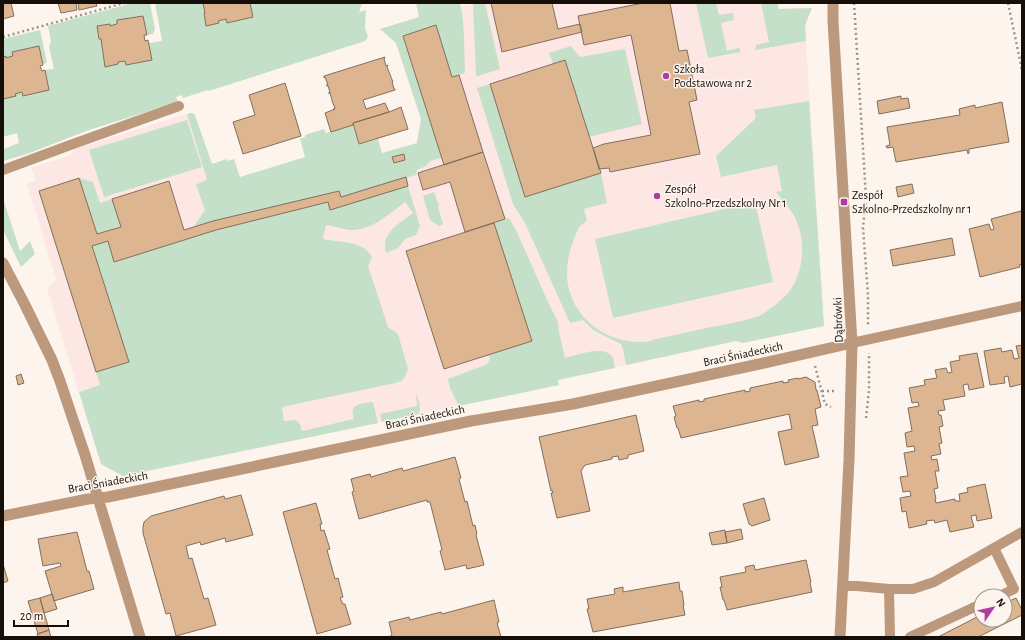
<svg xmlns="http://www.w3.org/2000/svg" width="1025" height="640" viewBox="0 0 1025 640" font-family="'Alegreya Sans',sans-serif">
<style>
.education{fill:#fde7e5}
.green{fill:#c4e0c8}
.building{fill:#ddb590;stroke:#816f5e}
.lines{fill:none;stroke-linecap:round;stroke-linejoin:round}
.path{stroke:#9b938c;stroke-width:2.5;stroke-dasharray:2 3;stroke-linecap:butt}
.service{stroke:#bc987d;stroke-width:10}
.minor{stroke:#bc987d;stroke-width:11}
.poi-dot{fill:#ab3f9f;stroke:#fdf5ed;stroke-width:1.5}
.labels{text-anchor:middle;stroke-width:3;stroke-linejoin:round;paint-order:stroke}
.poi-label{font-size:12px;fill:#160f09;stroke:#fdf5ed;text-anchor:start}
.street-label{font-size:12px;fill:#160f09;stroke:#fdf5ed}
</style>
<rect width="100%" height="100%" fill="#fdf5ed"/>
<path class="education" d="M473,3H777L779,9L812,8L805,25L824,326L743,343L736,341L558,380L559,385L123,476L101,464L47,289L56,279L27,184L36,180L31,168L71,155L74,149L187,114L210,189L329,181L414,159L421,119L396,43L380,29L439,11L473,4Z"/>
<path class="green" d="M132,3H150L155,29L153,34L147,35L143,16L117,20V24L110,26V24L97,26L99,38L101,39L105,67L118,64V62L125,61L126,65L152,60L149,43L162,41L155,3H203L205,13H204L206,25L226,19L227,23L253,17L250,3H362L359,12L366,10L365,28L368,37L365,41L209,91L208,90L183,98L182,95L176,97L178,102L89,130L27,154L3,161V149L19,143L17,133L3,137V98L15,96V94L22,92L23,96L49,90L45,70L54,69L49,47L51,41L48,26Z
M416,3H460C465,25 464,50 465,73L452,77L436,25L403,36L442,158L430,161L426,166L417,170L416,175L341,197L339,191L195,227V225L205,210L196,185L197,184L207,180L187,114L192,113L195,115L212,164L227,159L228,161L234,159L240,177L305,157L300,139L305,137V135L324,129L326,133L353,125L359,144L378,139L382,153L417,143L421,119L396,43L380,29L419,17Z
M473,3H485L500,69L478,76H476Z
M696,3H716L719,15L733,13L734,20L721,23L727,51L738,48L740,49L741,52L708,58Z
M761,3H777L779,9L812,8L805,25L806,41L755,50L756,45L769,42Z
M40,30L47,63L43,64L39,46L12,52L13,56L6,58V56L3,57V39Z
M571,46L580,57L625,49L642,124L589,137L565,60L553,64L549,53Z
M490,84L525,197L601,173L607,203L584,209L587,221C585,222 582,224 580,226C578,228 577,232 576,234C570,248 567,260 567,275C568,315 605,344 643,342C649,342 655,339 661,338C675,335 689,332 702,329C719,325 743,322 759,316C764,314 769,309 774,306C781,300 788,294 793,286C803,269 805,243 798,225C794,212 784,202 776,192L782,191L777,165L721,177L716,156L756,118L754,110L809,101L824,326L743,343L736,341L626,365L623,349L621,344L593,330L583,320L570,323L525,223L513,204L477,88Z
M187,120L202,167L104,197L89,150Z
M79,178L93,182L100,203L112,199L121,227L97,234Z
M408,186L420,226L416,235L405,239L398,248L386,253C380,233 400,223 413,213L405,202C389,214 371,231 350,230C342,229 334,226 326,225L323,239C340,243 363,240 372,257L368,266L388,327L398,334L408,369L405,377L401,381L395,383L282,407L284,421L296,420L300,424L302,431L354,419C353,416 352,412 353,409C356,403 367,403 373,402L378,423L123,476L101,464L79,392L100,385L96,372L129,362L92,246L108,241L114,261L216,230L328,202L330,210Z
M434,192L439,206L438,207L443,224L439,226L430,220L423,196Z
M3,198L20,251L30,241L35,254L21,267L3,230Z
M755,202L773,282L613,318L595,239Z
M509,218L516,230L548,302L558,322L559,332L565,358C577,355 606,344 613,358C614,361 614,365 615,368L558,380L559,385L459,406L450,388L448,379L485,365L488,363L490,359L488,355L532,341L494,223Z
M416,393C419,400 421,406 419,414L382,422L380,414L417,406Z"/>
<path class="building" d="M3,3H11L14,16L3,19Z
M58,3H76L77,10L61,13Z
M78,3H96L97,6L79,10Z
M203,3H250L253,17L227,23L226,19L218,21L219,23L206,26L204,13H205Z
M491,3H552L558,29L580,24L582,32L502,52Z
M643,3H670L679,51L687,50L697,100L689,102L700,154L610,172L609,168L599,169L593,148L604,144L651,135L631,35L584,45L578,16Z
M143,16L147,35H144L145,41L148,40L152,60L126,65L125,61L118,62V64L105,67L101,39H99L97,26L110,24V26L117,24V20Z
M436,25L452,77L459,75L483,152L444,165L403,36Z
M39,46L43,65L40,66L42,71L45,70L49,90L23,96L22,92L15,94L16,96L3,99V57L6,56V58L13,56L12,52Z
M385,57L384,59L386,66L388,65L387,67L393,82H392L394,89H395V90L363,100L366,109L385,103L389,112L353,123V125L331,132L325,113L335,109H334V108H335L332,101V100L330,93L329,94V92H330L328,86H327L326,85H328L325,77L324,78V76Z
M565,60L601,173L525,197L490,84Z
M285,83L301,136L243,154L233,122L255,115L249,95Z
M901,96V99L908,98L910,108L879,114L877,101Z
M1002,102L1009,142L969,149V153L968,154L967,150L896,162L893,147L887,148L886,146L890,145L887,127L960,115L959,109L975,105V108Z
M401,107L408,129L359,144L353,123L389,112Z
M483,152L505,219L465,232L450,182L423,190L418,173Z
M404,154L405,160L394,163L392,157Z
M406,177L408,186L330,210L328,202L216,230L114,262L108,241L92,246L129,362L96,372L39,191L79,178L97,234L121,227L112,199L169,181L184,230L213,221L339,191L341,197Z
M912,184L914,193L898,197L896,187Z
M1021,211L1022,215V264L1019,265L1020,267L980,277L969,229L989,224L991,230L994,229L991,219Z
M494,223L532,341L444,369L406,251Z
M952,238L955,255L893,266L890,250Z
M1022,345V384L1010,387L1008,376L1004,377L1005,383L990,385L984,351L1001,348L1002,352L1012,350L1014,359L1019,358L1016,346Z
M977,353L984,387L969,390L968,384L963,385L965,396L943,400L945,410L938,411L939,415H941L943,426L939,427L942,443L939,444L941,454L931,456L932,460L937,459L939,471H935L938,488L934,489L936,499H935L936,503L955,499V501H960L959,494L968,492L967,488L985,484L992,518L977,521L976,515L971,516L974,527L950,532L947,520L935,523L934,520L926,521L927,524L909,528L906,511L902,512L900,498L911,496L910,491L903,492L900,477L908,476L904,453L915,451L914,446L907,447L905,433L912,431L908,408L919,406L918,402L912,403L909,388L925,385L924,380L937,378L935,370L946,368L948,373L952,372L950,362L960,360L959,356Z
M21,374L24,383L18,385L16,376Z
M806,377L815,382L816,390H817L821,407L815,409L818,425L812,426L819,457L785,465L778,432L792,429L789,414L681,438L678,428H677L674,417L676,416L673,406L699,400V402L704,401V399L745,390V392L750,391V388L783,381V383L789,382L788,380L798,378V379Z
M636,415L644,451L628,455V458L619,460L618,456L612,457V459L585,465L581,471L590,511L557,518L551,493H553L552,490L551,491L539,437Z
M455,457L461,478L459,479L465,502L467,501L473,526L475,525L477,534L476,535L484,565L467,569L466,565L445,570L440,551L442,550L430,502H427V500L359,519L352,492L354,491L351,479L370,474L371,477L402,468L403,471Z
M241,495L253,535L226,542L225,538L201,545L200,542L186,546L189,559L192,558L204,599L208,598L216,625L176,636L170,613L166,614L143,533V527L144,522L151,516L224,496L225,499Z
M764,498L770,520L752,526L749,524L743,504Z
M316,503L322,524H320L321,531L324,530L330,549L327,550L335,579L338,578L343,597L340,598L343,604H345L351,624L317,634L283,512Z
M741,529L743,539L727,543L725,532Z
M725,530L727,543L712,545L709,533Z
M77,532L87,571H89L94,589L54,601L45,571L61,566L60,563L43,566L38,539Z
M806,560L811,582L810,583L812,592L727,610L724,600H723L720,587H722L720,577L746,572L745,567L754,565L755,570Z
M3,564L8,581L3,583Z
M679,582L680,591H682L684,605H683L685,615L593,632L587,609H589L587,599L615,594L614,589L623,587V592Z
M52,594L57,609L44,613L40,598Z
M40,598L49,630L38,634L28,601Z
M1016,598L1022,610V615L978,637H938L981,615V620H1005V603Z
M494,600L499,622L497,623L501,637H391L390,636L392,635L389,622L409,617L410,620L441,612L442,614Z
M49,630L51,637H38L37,634Z"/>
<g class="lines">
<path class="path" d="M854,3L866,197L863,228L868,295V326
M1008,3L1022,70
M3,37L124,3
M815,366L825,404L831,407
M822,391H836
M866,418L869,390V353"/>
<path class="service" d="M3,170L73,144L179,106
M852,343L1022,306
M994,548L1014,589L1000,596
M843,586H857L889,589H913L934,582L1022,532
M889,589L890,637
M910,637L981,604"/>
<path class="minor" d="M833,3V21L852,343L849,460L840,637
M3,263L24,303L52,360L60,381L85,455L140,637
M3,516L88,499L108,497L471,421L573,404L764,363L852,343"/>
</g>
<g class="poi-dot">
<circle cx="666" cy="76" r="4"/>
<circle cx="657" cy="196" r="4"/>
<rect x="840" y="198" width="8" height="8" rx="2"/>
</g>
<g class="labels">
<g class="poi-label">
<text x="674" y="73">Szkoła<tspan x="674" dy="14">Podstawowa nr 2</tspan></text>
<text x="665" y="193">Zespół<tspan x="665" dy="14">Szkolno-Przedszkolny Nr 1</tspan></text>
<text x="852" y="199">Zespół<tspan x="852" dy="14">Szkolno-Przedszkolny nr 1</tspan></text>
</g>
<g class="street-label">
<text transform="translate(838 320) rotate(-92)" y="4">Dąbrówki</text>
<text transform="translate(743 354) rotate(-12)" y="4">Braci Śniadeckich</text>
<text transform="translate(425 417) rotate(-12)" y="4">Braci Śniadeckich</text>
<text transform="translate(108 482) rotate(-10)" y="4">Braci Śniadeckich</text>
</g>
</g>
<rect width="1025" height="640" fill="none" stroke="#160f09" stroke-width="8"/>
<g transform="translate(993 608) rotate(56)"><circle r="19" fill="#fdf5ed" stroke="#a19992"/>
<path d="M0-3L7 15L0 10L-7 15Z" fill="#ab3f9f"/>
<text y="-6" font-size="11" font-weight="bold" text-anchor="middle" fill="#160f09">N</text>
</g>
<path d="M14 620v6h54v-6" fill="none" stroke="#160f09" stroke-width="2"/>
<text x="20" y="620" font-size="12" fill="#160f09" stroke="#fdf5ed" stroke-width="3" paint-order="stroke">20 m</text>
</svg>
